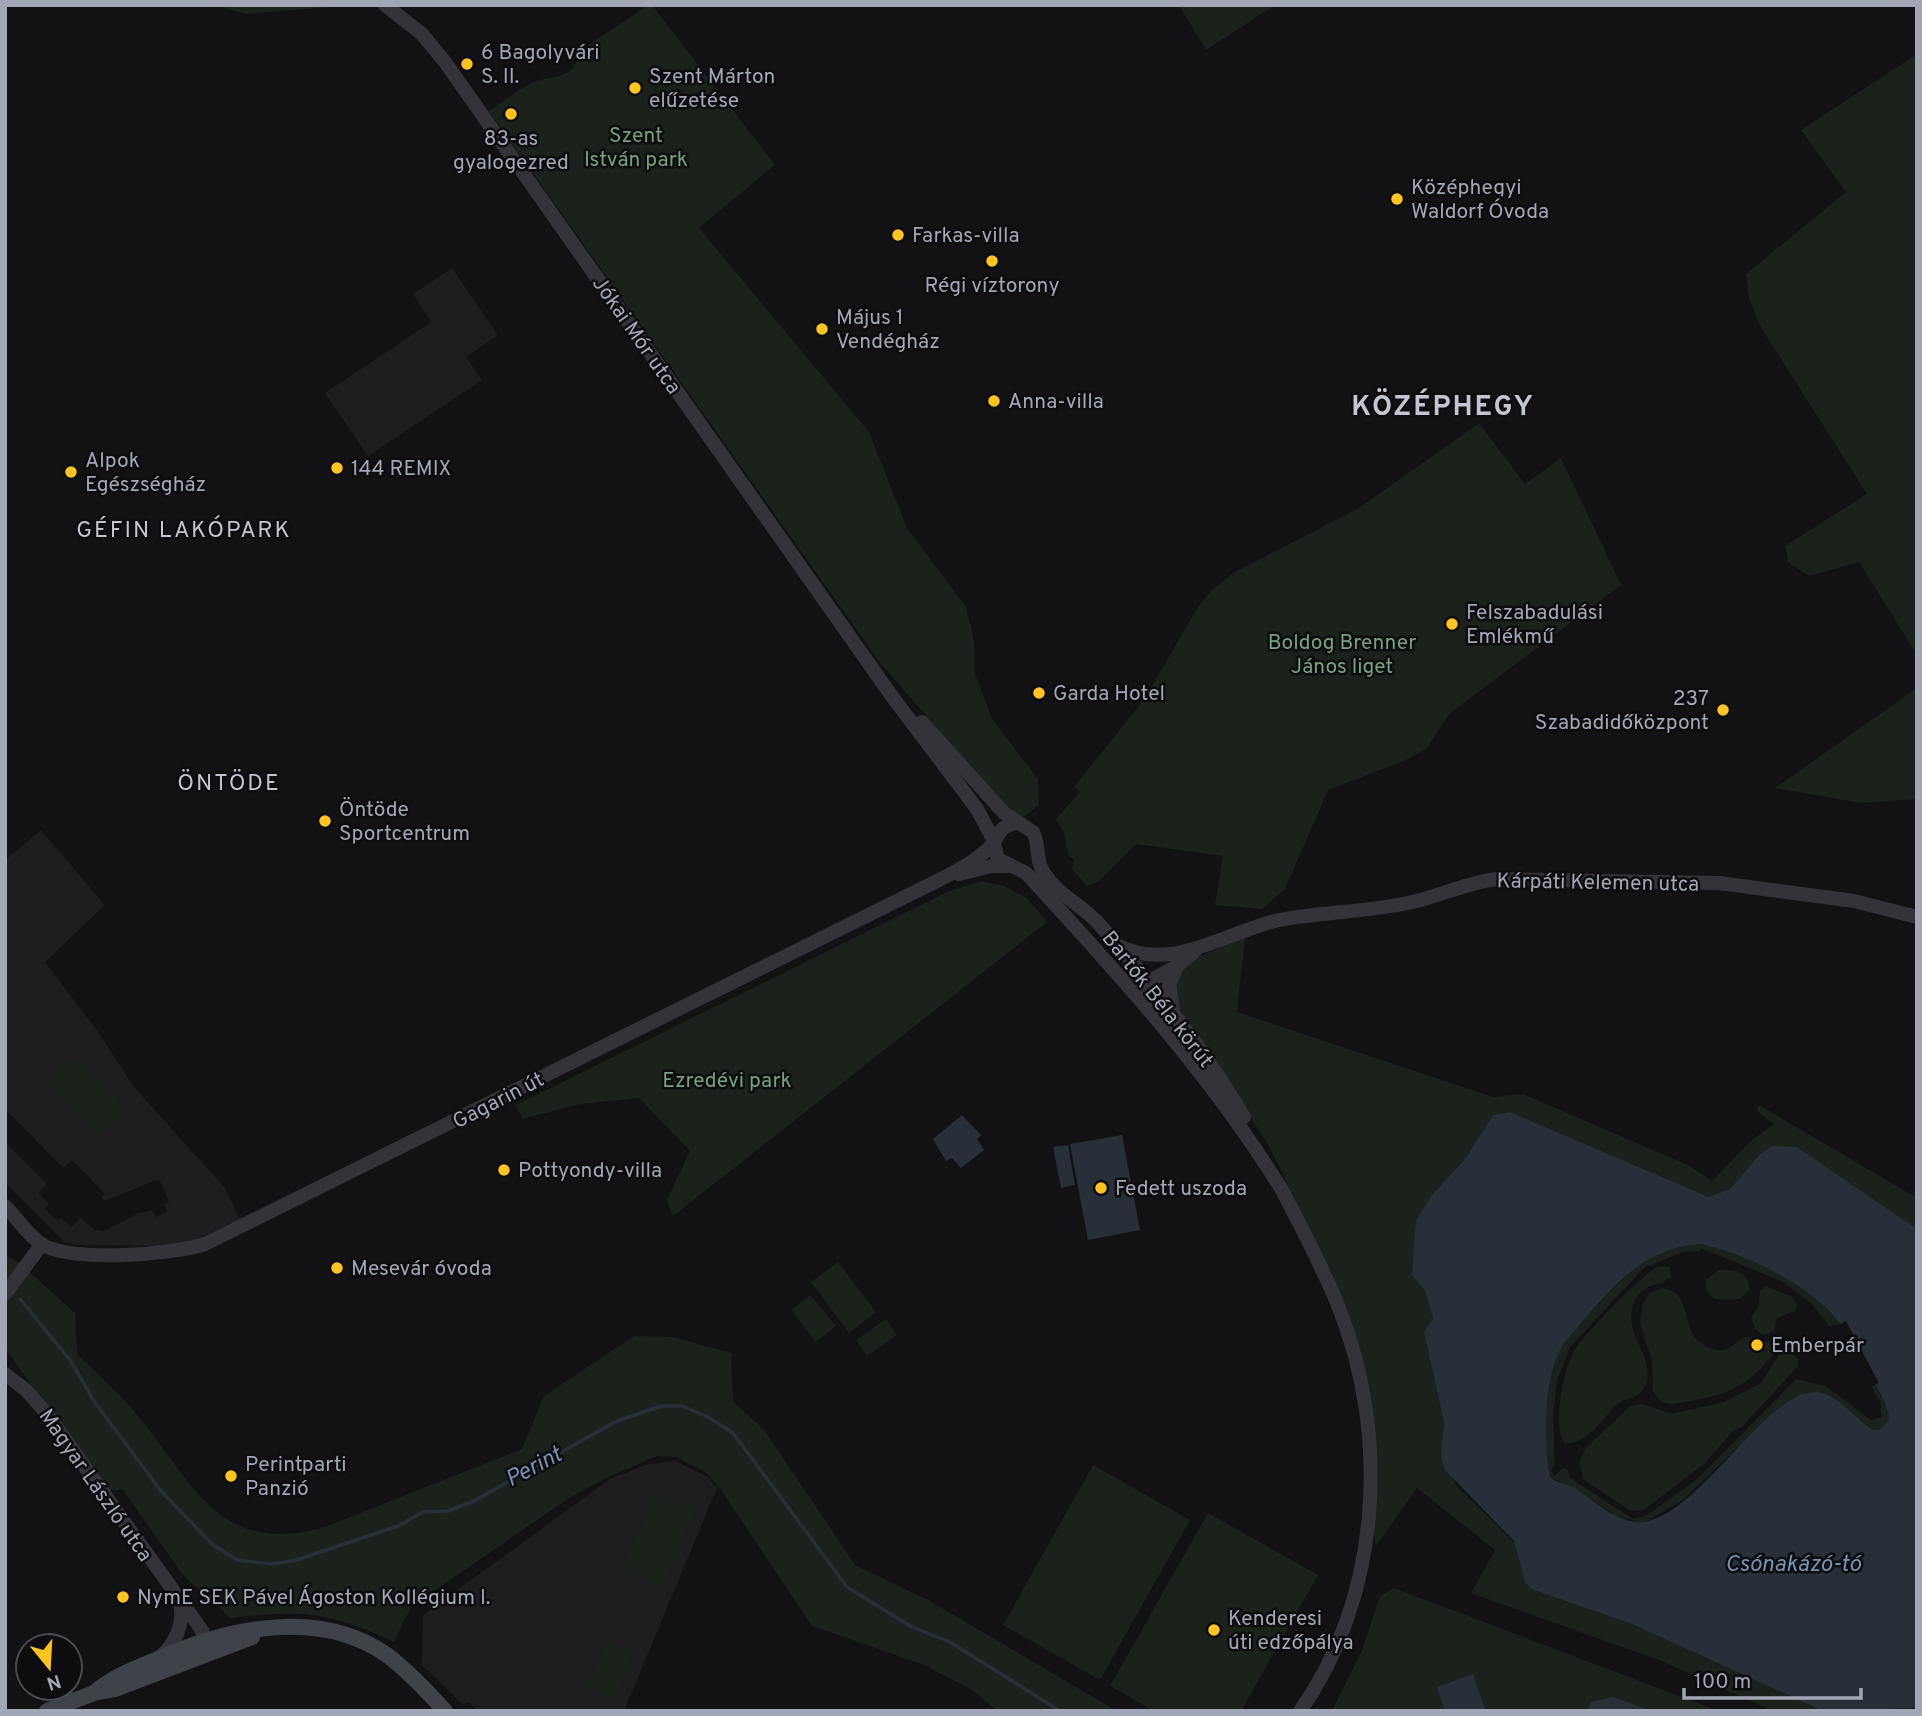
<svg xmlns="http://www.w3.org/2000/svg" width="1922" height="1716" viewBox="0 0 1922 1716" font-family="Overpass,sans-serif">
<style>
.built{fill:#1e1e21}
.green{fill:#1a221b;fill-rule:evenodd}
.water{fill:#273038;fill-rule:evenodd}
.pier{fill:#121214}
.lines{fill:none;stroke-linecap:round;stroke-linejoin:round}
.stream{stroke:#273038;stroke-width:3.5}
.tertiary{stroke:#333339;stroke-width:14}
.secondary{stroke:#404249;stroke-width:16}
.poi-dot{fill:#ffc41f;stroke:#0d0d0f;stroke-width:2.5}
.labels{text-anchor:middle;stroke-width:5;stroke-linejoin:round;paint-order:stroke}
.poi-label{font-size:21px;fill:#a2a7b6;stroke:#0d0d0f;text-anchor:start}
.park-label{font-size:21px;fill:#77a27d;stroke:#0d0d0f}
.street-label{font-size:21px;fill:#a2a7b6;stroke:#0d0d0f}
.neighbourhood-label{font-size:23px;letter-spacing:2px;fill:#c3c6d1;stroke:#0d0d0f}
.water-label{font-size:23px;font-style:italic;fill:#7692b4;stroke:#0d0d0f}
.district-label{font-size:28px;font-weight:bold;letter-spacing:2px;fill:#c3c6d1;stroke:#0d0d0f}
</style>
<rect width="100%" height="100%" fill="#121214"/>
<path class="built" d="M452,268L498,335L466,357L482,380L368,456L325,393L431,322L413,294Z
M41,830L105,905L45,962L99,1033L134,1087L225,1188L240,1219L194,1241L171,1246L77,1245L63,1241L5,1183V1142L47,1184L38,1193L49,1204L45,1208L57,1221L61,1218L71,1227L81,1218L95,1230L104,1231L139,1213L152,1210L156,1217L167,1211L164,1204L169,1202L159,1179L105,1201L102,1197L105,1194L72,1160L63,1168L5,1109V860Z
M675,1461L706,1476L717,1488L624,1711H477L469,1702L462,1704L422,1665L423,1615L610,1479L645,1465Z"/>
<path class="green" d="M216,5H354L245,14Z
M649,5H652L775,165L699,228L869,432L907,528L966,607L974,640L975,674L992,719L1038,779L1039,805L1022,818L1005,806L881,664L489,111C503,102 517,90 532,83C551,74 577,81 579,51Z
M1179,5H1275L1206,50Z
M1917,54V655L1859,562L1809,576L1788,562L1785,546L1867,494L1762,329L1749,299L1746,274L1846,192L1801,130Z
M1479,423L1525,484L1561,458L1621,585L1450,713L1426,749L1404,761L1328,790L1285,889L1262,909L1215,905L1223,856L1136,844L1099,881L1087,886L1072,869L1074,860L1068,855L1064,833L1056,819L1080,792L1075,787L1065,798L1143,701L1198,607L1212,590L1233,573L1359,508Z
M1917,688V799L1861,803L1775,788Z
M982,881L1004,886L1027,898L1047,922L673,1216L667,1200L690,1151L639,1098L580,1104L522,1119L516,1105L949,891Z
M1245,937L1237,1012L1493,1097L1523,1094L1690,1166L1712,1181L1753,1139L1774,1124L1757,1111L1759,1105L1917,1198V1229L1797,1147L1759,1155L1730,1189L1709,1197L1510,1112L1493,1115L1465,1159L1431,1196L1412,1275L1425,1291L1433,1320L1424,1332L1444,1423L1441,1456L1456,1485L1514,1542L1525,1581L1531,1589L1632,1624L1823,1711H1773L1659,1660L1471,1593L1495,1550L1417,1488L1376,1546L1373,1529L1377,1489L1332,1276L1269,1146L1175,1001V977L1193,959Z
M74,1056L127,1110L100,1136L47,1082Z
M1700,1244C1744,1253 1813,1286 1840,1324C1851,1338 1858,1355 1867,1371C1875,1386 1889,1404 1889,1421L1881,1429L1874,1430L1828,1396L1808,1392L1766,1420L1684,1499L1649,1520L1640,1522L1617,1516L1572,1487L1550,1477C1543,1445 1543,1380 1560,1350C1566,1338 1578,1328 1587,1317C1619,1280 1649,1248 1700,1244ZM1701,1248L1781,1281L1811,1303L1829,1326L1838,1325L1881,1404V1417L1871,1420L1826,1386L1796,1379L1696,1480L1647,1515L1633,1519L1570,1478L1568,1470L1562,1468L1555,1476L1551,1471L1555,1464L1553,1416L1557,1381L1570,1347L1644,1268L1683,1252L1699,1251Z
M5,1255L17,1261L75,1313L77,1354C96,1373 117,1391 134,1411C193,1481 217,1558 325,1527L522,1449L544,1396L634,1336L673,1337L731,1353L733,1401L765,1431L855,1565L928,1600L1117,1711H997L974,1691L922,1664L812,1626L721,1490L705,1472L677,1457L657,1456L608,1477L569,1498L411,1607L394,1642C328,1611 301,1610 230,1618L183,1575L123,1490H106L7,1351Z
M838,1262L876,1312L849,1333L811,1282Z
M1660,1266L1670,1267L1671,1277C1657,1289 1644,1280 1634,1303C1621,1333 1658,1358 1645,1386C1639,1398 1629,1397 1619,1403C1613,1406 1609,1414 1604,1419C1596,1429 1579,1445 1565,1443C1551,1428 1564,1366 1575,1349C1586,1333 1643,1272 1660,1266Z
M1730,1270C1742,1272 1751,1277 1749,1290L1740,1299H1714L1705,1289L1707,1279L1719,1270Z
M1766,1286L1792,1297L1797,1305L1794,1311L1777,1318L1774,1331L1764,1335L1756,1330L1751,1318L1759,1306L1760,1291Z
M1663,1288C1695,1294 1679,1329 1702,1344C1729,1361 1735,1338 1747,1337C1756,1337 1767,1342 1775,1344L1777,1349C1757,1377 1734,1394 1700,1399C1685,1401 1676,1407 1661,1402L1653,1391L1652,1361L1640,1324L1642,1307L1649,1293Z
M810,1295L836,1326L816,1342L791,1310Z
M886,1319L897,1335L867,1356L856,1340Z
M1791,1353L1798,1359V1366L1742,1427L1734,1430L1704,1464L1642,1511L1629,1510L1583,1479L1580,1462L1585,1449L1630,1406L1643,1404L1671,1414L1724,1402L1760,1384L1779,1355Z
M1093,1465L1190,1520L1100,1680L1003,1625Z
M656,1493L695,1510L661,1588L621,1571Z
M1208,1513L1318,1575L1241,1711H1154L1110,1686Z
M1394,1588L1711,1708L1710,1711H1332L1362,1651L1380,1596Z
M608,1641L634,1652L613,1700L587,1689Z"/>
<path class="water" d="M1510,1112L1709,1197L1730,1189L1759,1155L1772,1146L1797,1147L1917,1229V1708L1823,1711L1632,1624L1531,1589L1525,1582L1514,1541L1445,1470L1441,1456L1444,1423L1424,1332L1433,1319L1425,1291L1412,1275L1416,1221L1431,1196L1465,1159L1493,1115ZM1700,1244C1744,1253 1813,1286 1840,1324C1851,1338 1858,1355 1867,1371C1875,1385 1889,1404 1889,1420L1881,1429L1874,1430C1856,1420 1841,1398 1822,1393C1771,1379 1698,1522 1639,1522C1615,1522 1593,1499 1573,1487C1565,1483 1557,1483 1550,1477C1543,1442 1543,1372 1565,1342C1604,1298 1636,1249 1700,1244Z
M962,1115L981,1135L977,1139L984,1150L961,1168L952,1158L946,1161L933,1139Z
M1122,1135L1140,1230L1088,1240L1070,1144Z
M1068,1145L1075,1185L1061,1188L1053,1147Z
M1473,1674L1486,1711H1445L1437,1687Z
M1613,1697L1651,1711H1588L1591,1702Z"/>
<path class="pier" d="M1846,1321L1879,1383L1871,1386L1838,1325Z"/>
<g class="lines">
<path class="stream" d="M20,1299L70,1360L96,1404L161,1491L213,1545L237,1560L272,1564L297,1560L398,1526L423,1512L448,1511L474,1501L617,1421L661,1406H682L708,1417L733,1433L847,1587L910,1626L950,1642L1060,1711"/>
<path class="tertiary" d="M385,5L422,34L445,62L891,695L977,809L992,837L998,859L1026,873C1120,975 1213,1077 1285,1195
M922,722L1004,813L1033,832C1040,845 1035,861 1044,873C1058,895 1082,905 1099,924C1152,984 1203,1047 1244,1117
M959,874L992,866H1007
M1119,946C1172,973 1228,931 1279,920C1322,912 1365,912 1408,903C1438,897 1465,883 1496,879L1719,883L1854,901L1917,917
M1142,985L1177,966L1195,951
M1173,1009L1169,985L1177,966
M1281,1188C1301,1227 1323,1267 1339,1308C1390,1437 1381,1596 1300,1711
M5,1206C17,1218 29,1237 43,1245C74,1262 172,1255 205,1244L937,881C954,872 975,862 989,848C1000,838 997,826 1016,823
M5,1294L42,1244
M5,1374L26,1390L47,1414L201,1629L211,1649
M160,1657C175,1645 185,1622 180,1603"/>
<path class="secondary" d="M94,1693C115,1674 145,1665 170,1654C238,1626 322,1610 387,1655C408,1671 427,1691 445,1711
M47,1711L94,1693L115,1689L252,1637"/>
</g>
<g class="poi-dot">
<circle cx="467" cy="64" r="7"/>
<circle cx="635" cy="88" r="7"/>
<circle cx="511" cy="114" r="7"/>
<circle cx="1397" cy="199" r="7"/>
<circle cx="898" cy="235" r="7"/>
<circle cx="992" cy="261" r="7"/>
<circle cx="822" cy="329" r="7"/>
<circle cx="994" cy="401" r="7"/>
<circle cx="337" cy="468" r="7"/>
<circle cx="71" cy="472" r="7"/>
<circle cx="1452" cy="624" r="7"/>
<circle cx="1039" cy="693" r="7"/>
<circle cx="1723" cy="710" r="7"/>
<circle cx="325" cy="821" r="7"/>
<circle cx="504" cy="1170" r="7"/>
<circle cx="1101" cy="1188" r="7"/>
<circle cx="337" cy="1268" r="7"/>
<circle cx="1757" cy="1345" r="7"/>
<circle cx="231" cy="1476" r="7"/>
<circle cx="123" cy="1597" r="7"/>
<circle cx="1214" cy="1630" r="7"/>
</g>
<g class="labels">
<g class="poi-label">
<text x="481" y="59">6 Bagolyvári<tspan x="481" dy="24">S. II.</tspan></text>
<text x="649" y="83">Szent Márton<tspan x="649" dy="24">elűzetése</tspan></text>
<text x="511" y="145" text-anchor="middle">83-as<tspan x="511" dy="24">gyalogezred</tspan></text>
<text x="1411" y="194">Középhegyi<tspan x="1411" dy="24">Waldorf Óvoda</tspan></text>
<text x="912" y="242">Farkas-villa</text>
<text x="992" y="292" text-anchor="middle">Régi víztorony</text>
<text x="836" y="324">Május 1<tspan x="836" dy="24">Vendégház</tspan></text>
<text x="1008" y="408">Anna-villa</text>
<text x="85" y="467">Alpok<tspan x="85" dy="24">Egészségház</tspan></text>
<text x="351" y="475">144 REMIX</text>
<text x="1466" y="619">Felszabadulási<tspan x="1466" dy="24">Emlékmű</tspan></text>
<text x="1053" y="700">Garda Hotel</text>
<text x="1709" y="705" text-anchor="end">237<tspan x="1709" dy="24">Szabadidőközpont</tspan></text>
<text x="339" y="816">Öntöde<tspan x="339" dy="24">Sportcentrum</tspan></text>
<text x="518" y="1177">Pottyondy-villa</text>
<text x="1115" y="1195">Fedett uszoda</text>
<text x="351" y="1275">Mesevár óvoda</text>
<text x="1771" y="1352">Emberpár</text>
<text x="245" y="1471">Perintparti<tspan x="245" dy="24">Panzió</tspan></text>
<text x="137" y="1604">NymE SEK Pável Ágoston Kollégium I.</text>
<text x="1228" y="1625">Kenderesi<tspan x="1228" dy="24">úti edzőpálya</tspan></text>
</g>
<g class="park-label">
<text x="636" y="142">Szent<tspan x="636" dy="24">István park</tspan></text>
<text x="1342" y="649">Boldog Brenner<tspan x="1342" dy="24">János liget</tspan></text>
<text x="727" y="1087">Ezredévi park</text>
</g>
<g class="street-label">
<text transform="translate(637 335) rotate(55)" y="7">Jókai Mór utca</text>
<text transform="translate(1598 882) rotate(1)" y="7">Kárpáti Kelemen utca</text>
<text transform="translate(1158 999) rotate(52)" y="7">Bartók Béla körút</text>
<text transform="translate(498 1100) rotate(-27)" y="7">Gagarin út</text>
<text transform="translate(96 1485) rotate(55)" y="7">Magyar László utca</text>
</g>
<g class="neighbourhood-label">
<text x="184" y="537">GÉFIN LAKÓPARK</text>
<text x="229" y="790">ÖNTÖDE</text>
</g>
<g class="water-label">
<text transform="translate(533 1466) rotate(-28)" y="8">Perint</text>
<text x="1793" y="1571">Csónakázó-tó</text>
</g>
<g class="district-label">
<text x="1443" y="415">KÖZÉPHEGY</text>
</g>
</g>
<rect width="1922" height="1716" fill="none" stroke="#a2a7b6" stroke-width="14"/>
<g transform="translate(49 1667) rotate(162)"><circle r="33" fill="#0d0d0f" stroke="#494b52" stroke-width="2"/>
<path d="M0-5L12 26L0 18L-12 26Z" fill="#ffc41f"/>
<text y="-10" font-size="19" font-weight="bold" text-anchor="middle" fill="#a2a7b6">N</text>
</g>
<path d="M1684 1688v10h177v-10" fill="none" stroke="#a2a7b6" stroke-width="3.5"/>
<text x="1694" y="1688" font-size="21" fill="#a2a7b6" stroke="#0d0d0f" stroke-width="5" paint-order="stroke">100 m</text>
</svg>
